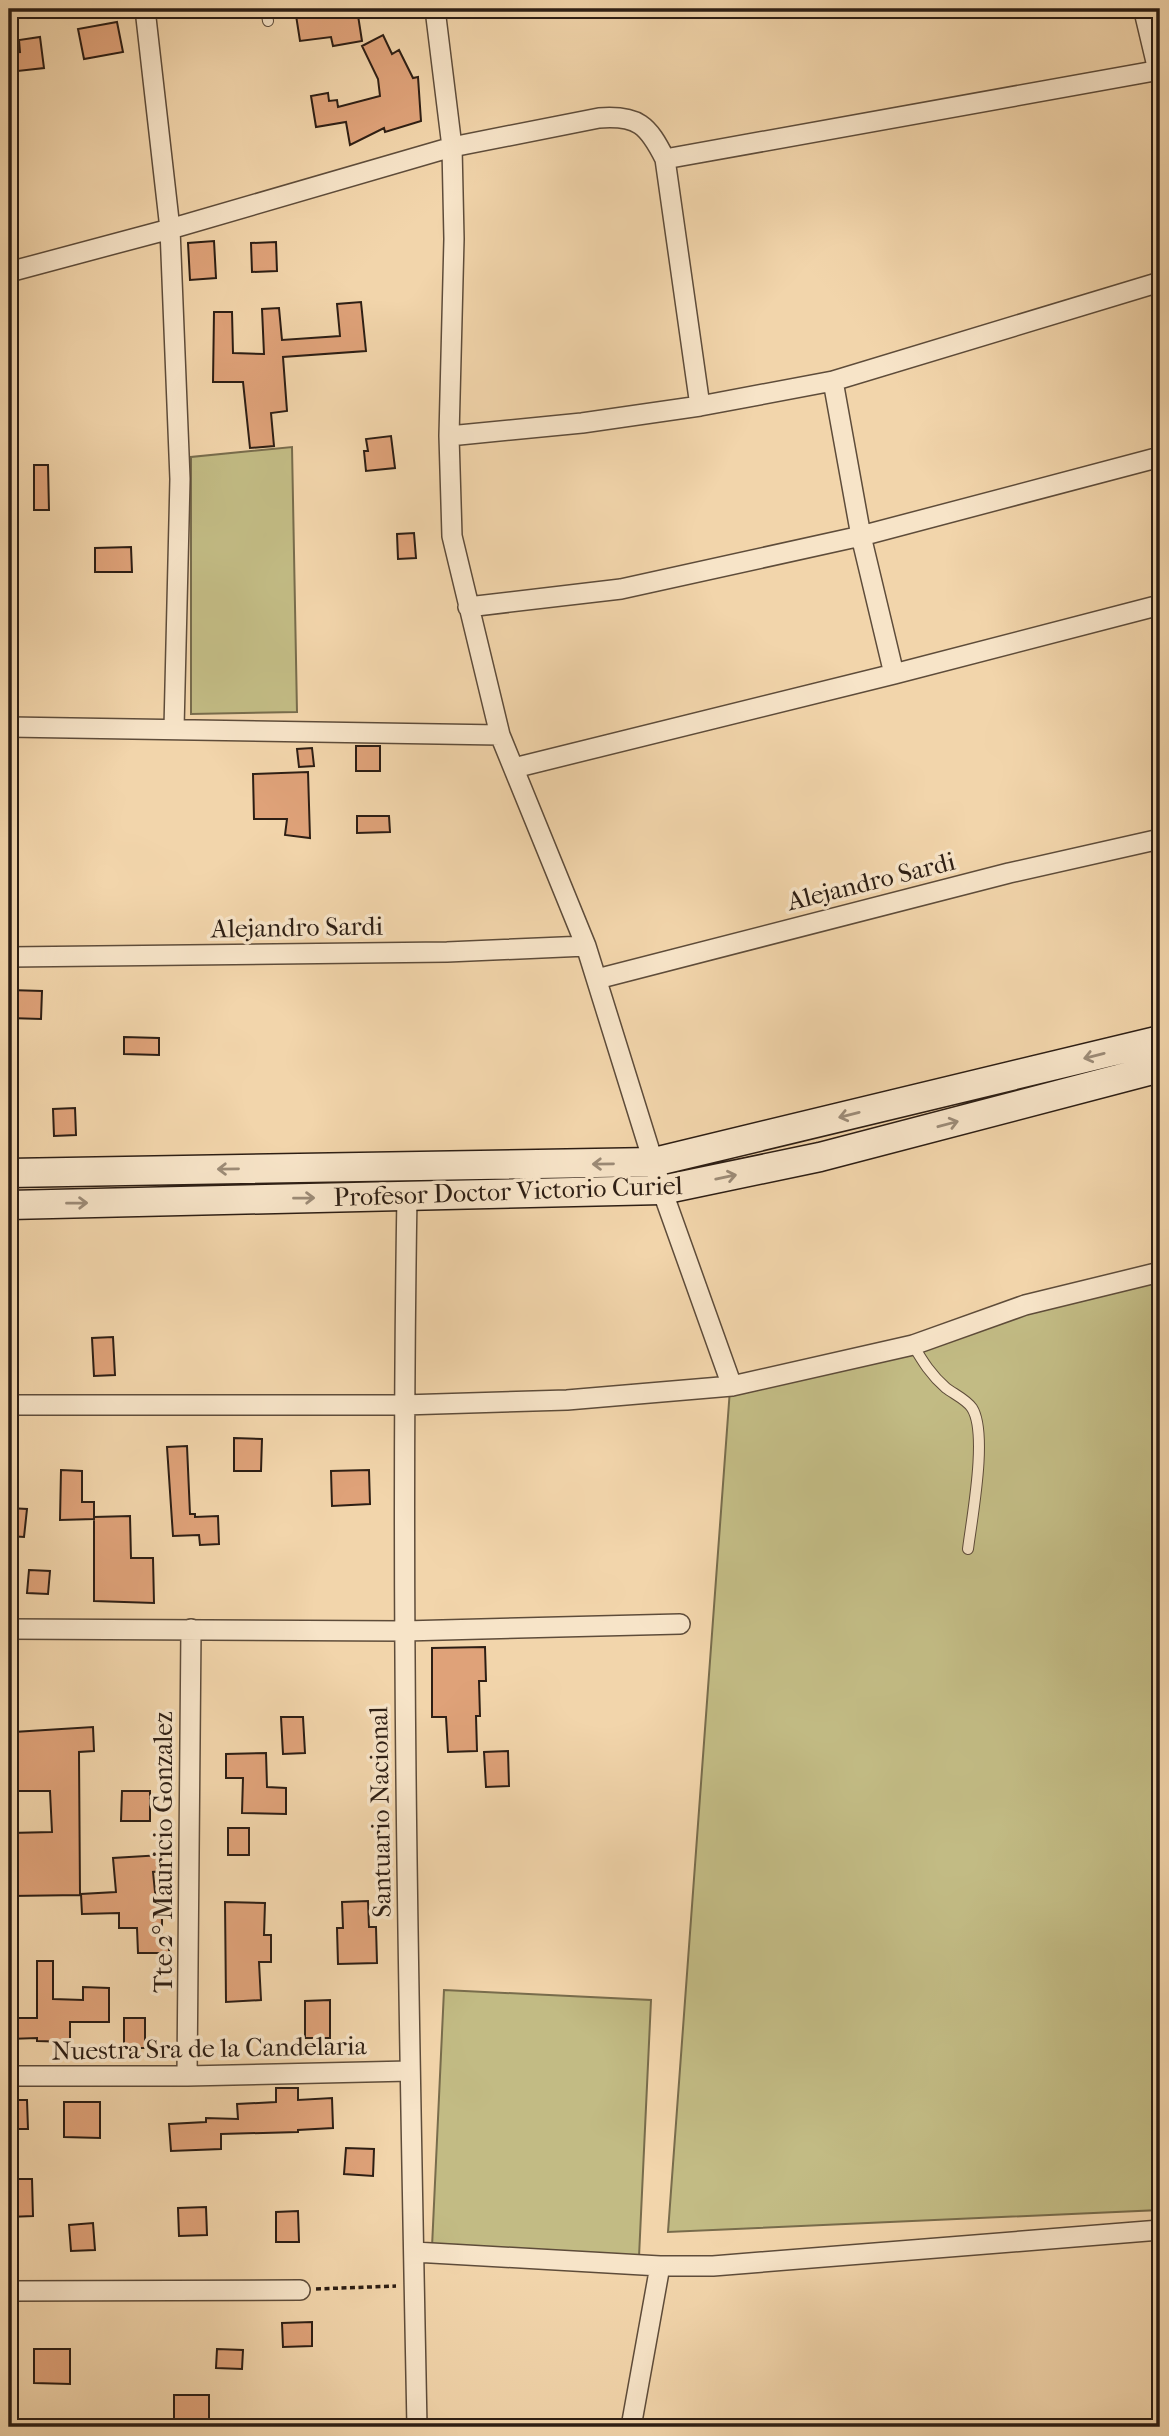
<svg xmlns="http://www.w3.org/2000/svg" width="1169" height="2436" viewBox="0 0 1169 2436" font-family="'IM FELL French Canon',serif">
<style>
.green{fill:#c2bb84;stroke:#786c4c;stroke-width:2}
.building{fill:#dfa279;stroke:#2d1e14;stroke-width:2}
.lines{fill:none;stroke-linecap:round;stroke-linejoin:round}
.service-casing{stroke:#5e4c3a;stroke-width:12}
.minor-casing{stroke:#5e4c3a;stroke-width:22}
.tertiary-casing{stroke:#5e4c3a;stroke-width:27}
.secondary-casing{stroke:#2d1e14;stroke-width:31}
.path{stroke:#2d1e14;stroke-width:3.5;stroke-dasharray:5 3.5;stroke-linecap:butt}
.service{stroke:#f7e4c8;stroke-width:10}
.minor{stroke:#f7e4c8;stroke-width:19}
.tertiary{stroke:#f7e4c8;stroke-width:24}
.secondary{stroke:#f7e4c8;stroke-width:28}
.oneway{stroke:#9c8b77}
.labels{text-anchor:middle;stroke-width:7;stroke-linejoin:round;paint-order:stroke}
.street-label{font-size:26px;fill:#2d1e14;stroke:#f7e4c8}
</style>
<rect width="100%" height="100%" fill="#f2d5ab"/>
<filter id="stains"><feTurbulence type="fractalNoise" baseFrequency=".00286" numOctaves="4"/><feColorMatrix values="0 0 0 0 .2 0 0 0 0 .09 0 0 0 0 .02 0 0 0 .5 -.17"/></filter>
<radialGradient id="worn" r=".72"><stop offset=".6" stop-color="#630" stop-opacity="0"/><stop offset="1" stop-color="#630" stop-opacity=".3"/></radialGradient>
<path class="green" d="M292,447L297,712L191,714V457Z
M1160,1276V2210L668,2232L730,1389Z
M444,1990L651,2000L639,2257L432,2247Z"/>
<path class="building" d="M295,9H357L362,41L333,46L331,37L300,41Z
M117,22L123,52L84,59L78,29Z
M383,35L392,54L399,50L413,78L418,77L421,121L385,132L384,128L350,145L346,122L316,127L311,96L328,93L329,101L337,100L338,107L380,96L378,79L362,46Z
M40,37L44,68L9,72V53L20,52L19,40Z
M214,241L216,278L190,280L188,243Z
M276,242L277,271L252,272L251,243Z
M361,302L366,351L283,357L287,411L271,413L274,446L250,448L243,382H213L214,312H232L233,353L264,354L262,309L279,308L282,340L340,336L337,304Z
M391,436L395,468L366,471L364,451H368L366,439Z
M34,465H48L49,510H34Z
M414,533L416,558L398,559L397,534Z
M131,547L132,572H95V548Z
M356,746H380V771H356Z
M312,748L314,766L299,767L297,749Z
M308,772L310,838L285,835L287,819H254L253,774Z
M357,816H389L390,832L357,833Z
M9,990L42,991L41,1019L9,1018Z
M124,1037L159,1038V1055L124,1054Z
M75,1108L76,1135L54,1136L53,1109Z
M113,1337L115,1375L94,1376L92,1338Z
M234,1438L262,1439L261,1471H234Z
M187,1446L190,1514H195V1517L218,1516L219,1544L200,1545L199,1535L173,1536L167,1447Z
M61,1470L82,1471V1502H94V1519L60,1520Z
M369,1470L370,1504L332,1506L331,1471Z
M9,1508L27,1509L24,1537L9,1536Z
M130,1516L131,1558H153L154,1603L94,1601V1517Z
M29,1570L50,1571L48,1594L27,1593Z
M485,1647L486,1681H479L480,1716H476L477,1751L448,1752L446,1717H432V1648Z
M281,1717H303L305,1753L283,1754Z
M93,1727L94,1751L79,1752L80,1895L10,1896V1833L52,1832L50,1791H9V1765H16L14,1732Z
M508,1751L509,1786L486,1787L484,1752Z
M266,1753L267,1787L286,1788V1814L242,1813L243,1778H226V1754Z
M122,1791H150V1821H121Z
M228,1828H249V1855H228Z
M162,1855L163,1871L153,1872L156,1902H162V1937H169V1953H138L137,1928H119V1913L82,1914L81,1894L116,1892L113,1858Z
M368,1901L369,1927H376L377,1963L338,1964L337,1928H343L342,1902Z
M225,1902L265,1903L264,1935H271V1962H259L261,2000L226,2002Z
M37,1961H53V1999L83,2000V1987L109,1988V2022H70V2042L37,2041V2038L9,2039V2018H37Z
M330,2000V2038H305V2001Z
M124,2018H145V2048H124Z
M276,2088H298V2100L332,2098L333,2128L298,2130V2132L221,2134V2149L171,2151L169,2124L206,2122V2118L238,2119L237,2104L276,2102Z
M9,2100H27L28,2129H9Z
M64,2102H100V2138L64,2137Z
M346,2148L374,2149L373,2176L344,2174Z
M9,2179H32L33,2216L9,2217Z
M206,2207L207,2235L179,2236L178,2208Z
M298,2211L299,2242H276V2212Z
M93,2223L95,2250L71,2251L69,2225Z
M312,2322V2346L283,2347L282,2323Z
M34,2349H70V2384L34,2383Z
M217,2349L243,2350L242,2369L216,2368Z
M174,2395H209V2427H174Z"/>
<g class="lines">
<defs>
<path id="service" d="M266,9L268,21
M913,1345C923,1362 931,1375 946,1388C954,1394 967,1400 972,1408C988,1433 972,1517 968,1549"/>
<path id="minor" d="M145,9L170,229L180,479L174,728
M435,9L452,147L454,239L449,436L452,536L500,735L586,946L662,1190L732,1386
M665,159L1160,70
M9,272L170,229L452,147L599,118C638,115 648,125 665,159L700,406
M833,381L861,536L894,674
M449,436L582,423L700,406L833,381L1160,282
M468,607L621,589L861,536L1160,457
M9,727L500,735
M514,768L894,674L1160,605
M9,957L447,952L586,946
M597,979L1009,873L1160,839
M407,1196C400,1606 409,2017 417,2427
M9,1405H403L567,1400L732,1386L913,1345L1025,1305L1160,1272
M9,1629L404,1631L680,1624
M9,2076H187L410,2071
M187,2076L191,1629
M414,2252L660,2266
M9,2291L300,2290
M631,2427L660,2266H713L1160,2230"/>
<path id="tertiary" d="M1146,9L1160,68"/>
<path id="secondary" d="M9,1173L654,1162L1160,1040
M9,1205L662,1190L820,1157L1160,1068"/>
</defs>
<use href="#service" class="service-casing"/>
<use href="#minor" class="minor-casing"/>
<use href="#tertiary" class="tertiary-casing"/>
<use href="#secondary" class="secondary-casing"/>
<path class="path" d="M316,2289L396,2286"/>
<use href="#service" class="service"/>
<use href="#minor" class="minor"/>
<use href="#tertiary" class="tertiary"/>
<use href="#secondary" class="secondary"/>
</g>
<defs><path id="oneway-shaft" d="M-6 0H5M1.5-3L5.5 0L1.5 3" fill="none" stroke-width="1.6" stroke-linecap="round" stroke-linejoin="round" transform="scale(1.75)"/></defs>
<g class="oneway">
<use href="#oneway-shaft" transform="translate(1094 1056) rotate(166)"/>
<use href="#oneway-shaft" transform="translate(849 1115) rotate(166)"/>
<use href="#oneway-shaft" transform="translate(948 1124) rotate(-15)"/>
<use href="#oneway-shaft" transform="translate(603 1164) rotate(179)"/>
<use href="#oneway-shaft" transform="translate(228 1169) rotate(179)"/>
<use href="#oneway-shaft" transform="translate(726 1177) rotate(-12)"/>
<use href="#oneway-shaft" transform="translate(304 1198) rotate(-1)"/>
<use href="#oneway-shaft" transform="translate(77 1203) rotate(-1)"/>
</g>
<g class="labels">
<g class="street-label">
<text transform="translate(871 881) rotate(-14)" y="9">Alejandro Sardi</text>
<text transform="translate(297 927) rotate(-1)" y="9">Alejandro Sardi</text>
<text transform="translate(508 1191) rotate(-2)" y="9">Profesor Doctor Victorio Curiel</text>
<text transform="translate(380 1812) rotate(-91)" y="9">Santuario Nacional</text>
<text transform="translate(163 1852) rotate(-90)" y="9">Tte 2° Mauricio Gonzalez</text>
<text transform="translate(209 2048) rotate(-1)" y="9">Nuestra Sra de la Candelaria</text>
</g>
</g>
<rect width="1169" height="2436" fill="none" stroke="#f2d5ab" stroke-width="35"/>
<rect x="10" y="10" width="1148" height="2415" fill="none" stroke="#2d1e14" stroke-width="3.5"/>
<rect x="18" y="18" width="1134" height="2401" fill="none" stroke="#2d1e14" stroke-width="2"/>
<rect width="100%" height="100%" filter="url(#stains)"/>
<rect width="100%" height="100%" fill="url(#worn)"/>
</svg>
